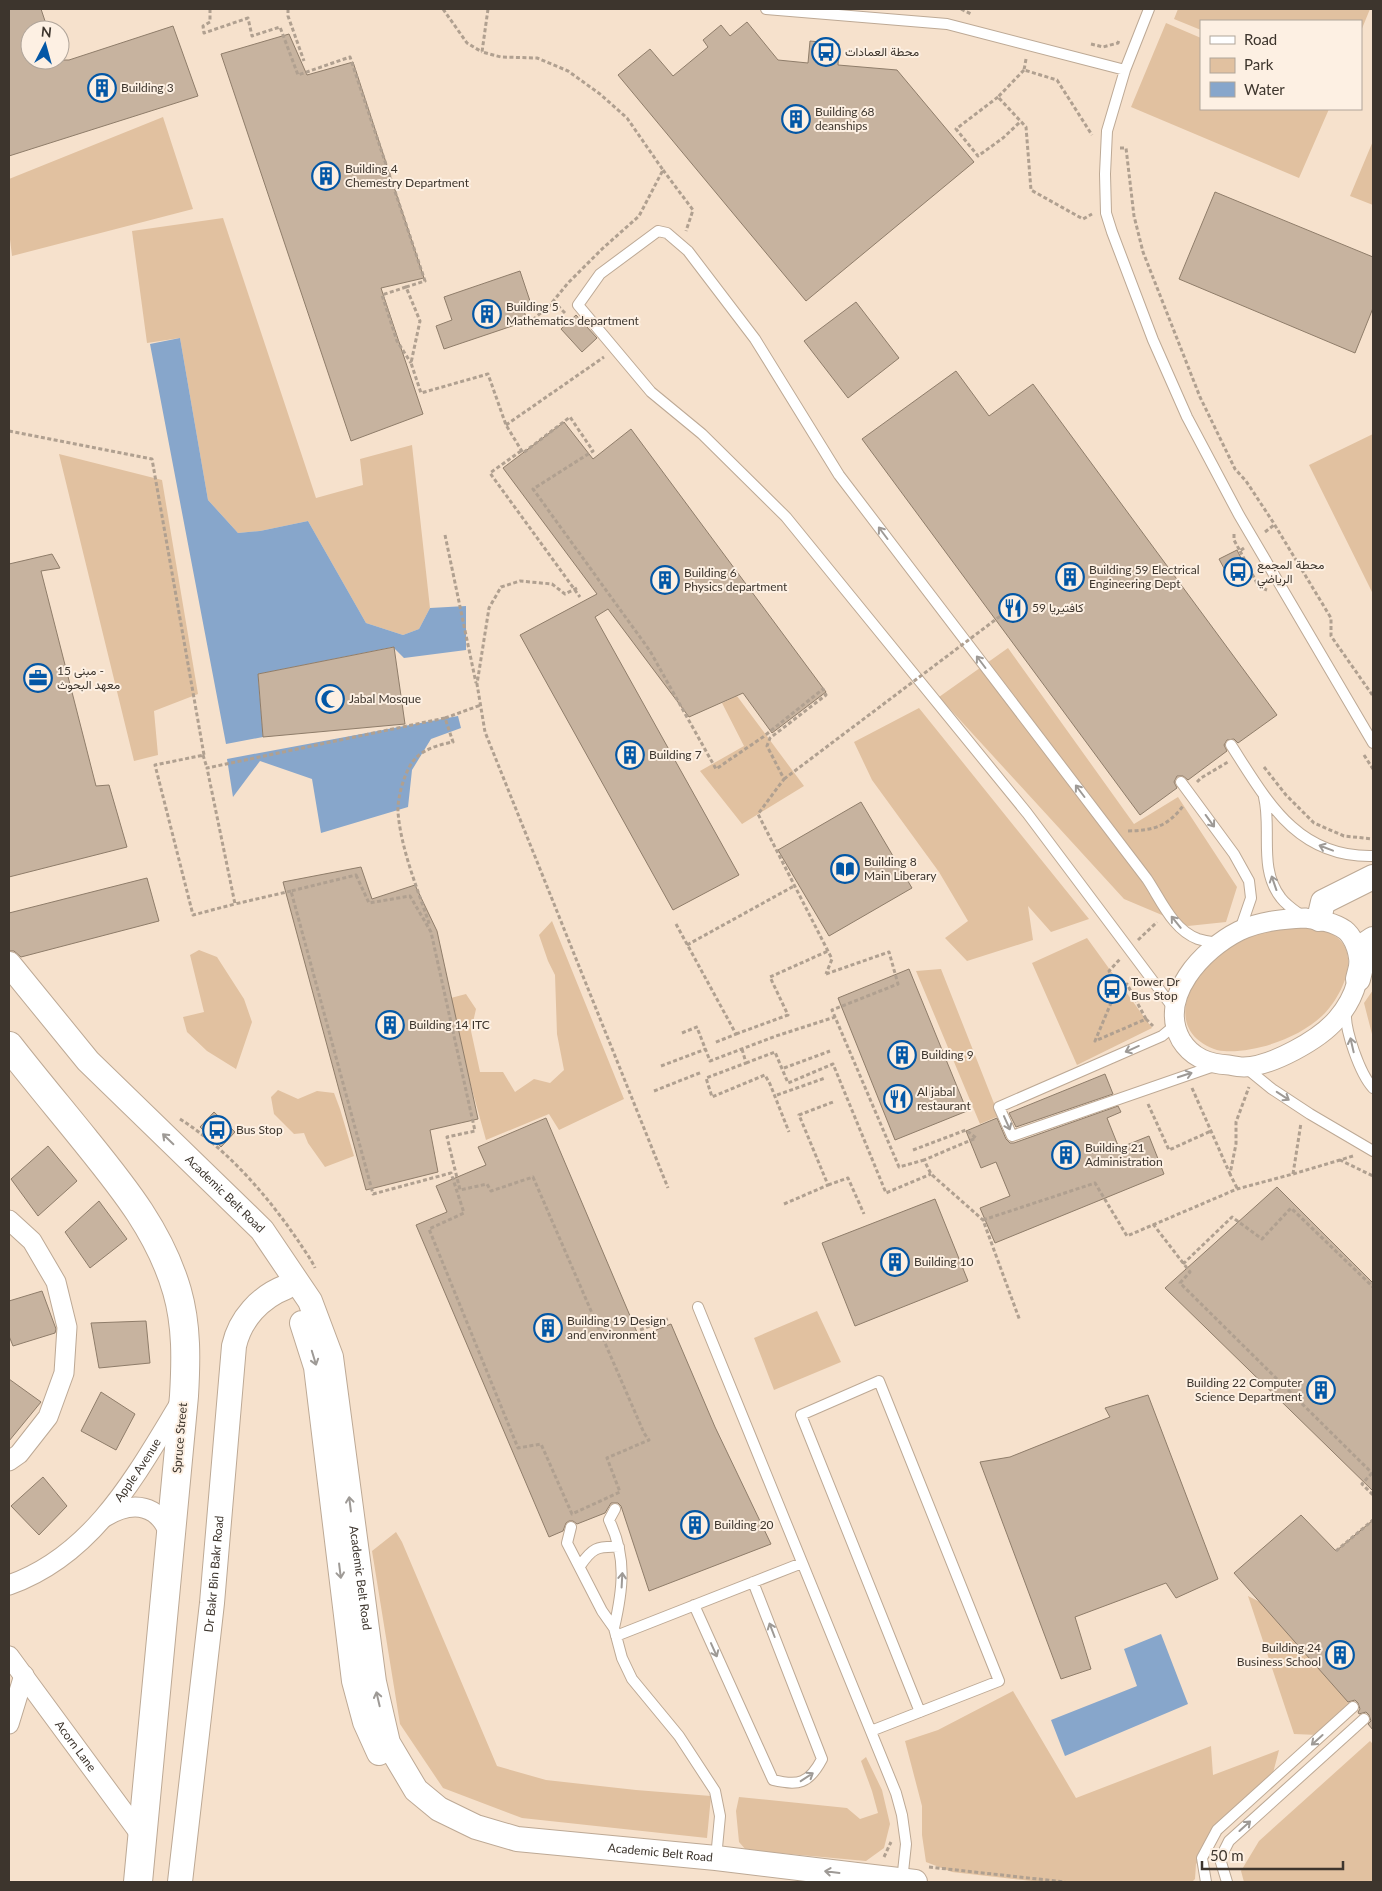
<svg xmlns="http://www.w3.org/2000/svg" width="1382" height="1891" viewBox="0 0 1382 1891" font-family="Lato,Vazirmatn,sans-serif">
<style>
.green{fill:#e1c1a0}
.water{fill:#87a6cb}
.building{fill:#c7b39f;stroke:#8f7d6a}
.lines{fill:none;stroke-linecap:round;stroke-linejoin:round}
.service-casing{stroke:#bda995;stroke-width:12}
.minor-casing{stroke:#bda995;stroke-width:21}
.tertiary-casing{stroke:#bda995;stroke-width:26}
.secondary-casing{stroke:#bda995;stroke-width:30}
.path{stroke:#b0a090;stroke-width:3;stroke-dasharray:4 2.5;stroke-linecap:butt}
.service{stroke:#fff;stroke-width:10}
.minor{stroke:#fff;stroke-width:19}
.tertiary{stroke:#fff;stroke-width:24}
.secondary{stroke:#fff;stroke-width:28}
.path-bridge{stroke:#b0a090;stroke-width:3;stroke-dasharray:4 2.5;stroke-linecap:butt}
.oneway{stroke:#9e9a96}
.labels{text-anchor:middle;stroke-width:4;stroke-linejoin:round;paint-order:stroke}
.poi-label{font-size:12px;fill:#3d352d;stroke:#fdf0e3;text-anchor:start}
.street-label{font-size:12px;fill:#3d352d;stroke:#fdf0e3}
</style>
<rect width="100%" height="100%" fill="#f6e1cc"/>
<path class="green" d="M1178,9H1370L1361,31V21H1201V30L1174,19Z
M1166,23L1201,38V109H1329L1299,178L1131,107Z
M163,117L193,209L12,256L9,231V179Z
M1373,141V205L1350,196Z
M223,218L316,498L363,485L360,459L412,445L430,608L419,629L403,635L366,623L308,521L260,531L238,533L208,500L180,338L147,343L132,231Z
M1373,434V594L1309,465Z
M59,454L162,480L198,694L154,711L158,755L134,761Z
M1008,648L1134,824L1178,797L1237,887L1226,922L1188,926L1124,899L939,697Z
M737,696L804,786L742,824L700,771L744,746L722,703Z
M919,708L1089,919L1051,932L1028,906L1033,940L967,961L945,938L968,921L939,872L872,780L854,742Z
M552,921L624,1099L559,1130L549,1114L486,1140L447,999L466,994L476,1009L471,1031L480,1072H503L515,1092L534,1079L550,1083L564,1070L557,1034L555,975L548,961L539,935Z
M1299,925C1312,927 1324,928 1335,936C1362,954 1342,995 1325,1013C1302,1037 1257,1053 1224,1051C1215,1051 1204,1045 1197,1039C1170,1014 1195,974 1218,955C1244,935 1268,929 1299,925Z
M1087,938L1152,1028L1077,1065L1032,963Z
M199,950L217,957L244,999L252,1022L236,1069L207,1051L187,1032L183,1017L204,1012L190,955Z
M941,969L999,1116L980,1124L916,971Z
M1373,990V1038L1364,1003Z
M278,1090L298,1099L317,1091L334,1093L340,1109L354,1156L325,1167L308,1143L304,1133L294,1134L274,1114L271,1097Z
M817,1311L841,1362L774,1390L754,1338Z
M396,1532L402,1542L497,1766L546,1780L636,1790L711,1796L707,1838L522,1818L443,1788L400,1724L372,1551Z
M1248,1596L1260,1602L1353,1707L1318,1735L1294,1734Z
M1013,1691L1076,1798L1211,1746L1213,1775L1279,1750L1273,1773L1196,1864L1195,1879L1192,1882H1041L952,1872L926,1862L922,1835V1806L905,1741L938,1730Z
M1370,1741L1373,1744V1882H1244L1241,1871L1259,1841Z
M866,1757L882,1790L890,1824L884,1848L866,1861L746,1850L739,1842L736,1811L739,1797L847,1808L860,1819L878,1813L872,1791L861,1761Z"/>
<path class="water" d="M180,338L208,500L238,533L260,531L308,521L366,623L403,635L419,629L430,608L466,606V650L404,658L393,647L258,674L263,737L226,744L150,344Z
M458,716L461,728L431,739L412,770L408,807L321,833L312,779L260,761L233,797L227,759Z
M1161,1634L1188,1704L1065,1756L1051,1720L1137,1686L1124,1649Z"/>
<path class="building" d="M9,9H41L48,30H30V60H69L173,26L198,96L9,156Z
M747,22L778,60L808,63L810,41L839,44L838,65L897,70L974,162L806,301L618,75L650,49L673,76L708,47L703,40L721,25L730,36Z
M289,34L307,75L353,62L424,278L381,288L423,414L351,441L221,54Z
M1215,192L1373,257V308L1355,353L1179,279Z
M520,271L531,304L523,307L527,321L444,349L436,326L452,320L444,297Z
M856,302L899,358L848,398L804,341Z
M576,315L597,338L582,352L561,329Z
M956,371L989,416L1033,384L1277,715L1238,743L1234,739L1227,740L1224,745L1227,751L1188,780L1183,776H1177L1174,782L1177,788L1140,815L862,439Z
M564,422L593,459L631,429L826,692L772,733L743,693L689,717L608,609L595,617L739,875L673,910L520,635L597,594L503,468Z
M1237,550L1250,576L1233,585L1219,559Z
M52,554L60,568L41,571L96,786L109,785L127,847L9,877V564Z
M394,647L405,724L263,737L258,674Z
M861,802L912,888L829,936L778,850Z
M361,867L372,899L415,885L437,931L478,1119L430,1130L438,1172L366,1190L283,882Z
M147,878L159,921L21,957L14,951H9V913Z
M909,969L967,1111L895,1140L838,998Z
M1105,1074L1113,1094L1016,1127L1009,1113Z
M1118,1106L1121,1112L1107,1118L1119,1148L1149,1136L1164,1174L995,1243L980,1208L1010,1196L996,1162L981,1168L966,1131L997,1118L1006,1139L1010,1143H1014Z
M214,1112L235,1132L221,1147L200,1127Z
M546,1118L639,1337L671,1324L715,1427L771,1544L649,1591L621,1506L618,1503H611L605,1513L577,1524L573,1521H569L566,1523L563,1531L549,1537L416,1225L447,1212L436,1186L486,1165L478,1147Z
M48,1146L77,1181L38,1216L11,1179Z
M1277,1187L1373,1283V1491L1165,1288Z
M935,1199L968,1281L855,1326L822,1243Z
M99,1201L127,1239L90,1268L65,1232Z
M42,1291L56,1329L55,1333L13,1346L9,1336V1301Z
M146,1321L150,1363L99,1368L91,1323Z
M9,1379L41,1402L9,1441Z
M101,1392L135,1414L116,1450L81,1431Z
M1148,1395L1218,1579L1176,1598L1166,1583L1075,1617L1091,1669L1061,1679L980,1462L1010,1457L1110,1417L1105,1408Z
M43,1477L67,1506L39,1535L11,1506Z
M1301,1515L1336,1551L1373,1520V1730L1368,1724L1371,1721L1369,1715L1366,1712L1359,1714L1358,1712L1360,1709L1358,1703L1355,1700L1348,1702L1234,1573Z"/>
<g class="lines">
<defs>
<path id="service" d="M766,9L947,24L1125,70
M1149,9L1125,70L1107,131L1105,174L1106,213L1112,232L1153,340L1187,417L1239,515L1373,743
M1231,745C1267,801 1297,858 1373,856
M1181,782L1234,854L1249,881L1251,898L1240,930
M1264,797C1272,829 1258,869 1281,898C1287,906 1297,912 1305,918
M1174,1009L1027,813L786,517L702,434L651,392L578,305L600,274L658,231L667,233L688,251L755,339L839,475L1147,879C1161,900 1173,930 1198,939C1205,941 1212,942 1218,943
M1346,1010C1344,1029 1360,1074 1373,1088
M1174,1026L1162,1036L999,1107L1012,1136L1214,1066
M1245,1067L1272,1089L1310,1114L1373,1151
M698,1307L896,1793L902,1815L906,1844L902,1881
M571,1527L567,1543L602,1611L614,1628L622,1658L632,1679L679,1736L715,1791L720,1816L716,1858
M580,1566C592,1548 597,1546 619,1547
M694,1605L773,1780C798,1786 809,1784 822,1759L753,1582
M614,1628C623,1589 627,1557 609,1520L615,1509
M616,1636L802,1563
M871,1731L999,1681L879,1381L801,1415L920,1712
M1206,1882L1202,1858L1217,1830L1353,1707
M1227,1882L1220,1859L1229,1841L1364,1719"/>
<g id="minor">
<path d="M1305,918C1319,920 1334,922 1345,930C1349,933 1352,938 1354,942C1366,968 1355,998 1337,1019C1319,1040 1272,1066 1244,1067C1239,1067 1234,1066 1229,1065C1209,1064 1192,1058 1181,1040C1157,997 1203,949 1239,931C1260,921 1283,919 1305,918Z"/>
<path d="M9,1220L32,1241L56,1282L67,1327L64,1373L48,1417L19,1454L9,1461"/>
<path d="M105,1517C133,1500 160,1504 170,1537"/>
<path id="s1" d="M9,1585C94,1555 136,1475 180,1403"/>
<path id="s2" d="M9,1656L143,1838"/>
<path d="M9,1724L24,1675"/>
</g>
<g id="tertiary">
<path d="M1319,919L1323,902L1373,877"/>
<path id="s3" d="M9,964L88,1061L262,1230L310,1301L331,1357L374,1682L388,1743L416,1790L439,1809L476,1827L517,1839L716,1858L915,1882"/>
<path d="M1358,979L1367,943L1373,939"/>
<path d="M302,1323L316,1367L354,1681L365,1722L379,1753"/>
<path id="s4" d="M180,1882L212,1603L234,1346C240,1319 260,1297 286,1287"/>
</g>
<path id="secondary" d="M9,1046C34,1078 60,1109 85,1140C123,1187 160,1232 177,1291C187,1326 186,1361 184,1396L138,1882"/>
</defs>
<use href="#service" class="service-casing"/>
<use href="#minor" class="minor-casing"/>
<use href="#tertiary" class="tertiary-casing"/>
<use href="#secondary" class="secondary-casing"/>
<path class="path" d="M210,9V22L203,26L204,33L248,18L252,36L280,27L298,75L350,57L425,281L406,287L420,321L411,363L421,393L488,374L506,425L523,453L570,417L593,451L533,489L650,651L716,769L763,737L823,689L826,695L770,738L767,746L784,779L758,814L832,959L826,974
M288,9V16L304,61
M443,9L467,43L482,52
M488,9L482,52L501,57L537,58L568,71L600,94L627,118L663,170L639,216L602,249L568,283L550,305L529,323
M961,9L971,14
M1091,44L1103,47L1118,43L1119,40
M1026,59L1024,70L1057,80L1092,135
M1024,70L998,97L1026,127L1031,190L1083,219L1092,214
M998,97L956,129L978,156L1003,138L1021,121
M1120,148H1126L1134,216L1143,252L1200,397L1235,469L1246,481L1273,522L1331,618V636L1373,696
M663,170L693,210L686,231
M406,287L382,295L397,341L411,363
M553,301L565,313
M506,425L604,357
M9,431L152,459L204,755L155,765L193,915L235,904
M521,451L490,473L580,597
M1265,532L1274,525
M1234,534V540L1240,551L1244,548
M445,535L476,683
M1240,551L1259,587L1267,590
M577,588L565,594L552,584L520,581L501,587L489,608L477,684L485,732L668,1188
M445,718L481,705L480,704
M203,755L207,768
M1364,755L1373,769
M1264,767L1286,795L1314,823L1344,836L1373,839
M1197,782L1201,778L1228,762
M1128,831C1154,830 1167,827 1183,806
M356,875L369,903L410,896L431,932L475,1131L447,1137L460,1190L487,1184L491,1191L533,1177L644,1433L649,1440L607,1458L620,1492L572,1514L541,1444L518,1448L429,1229L464,1213L451,1173L373,1194L291,891Z
M291,891L235,904L207,768L445,718L453,742C442,744 427,748 418,756C406,765 397,797 398,812C401,850 418,890 430,926
M676,924L736,1034L714,1043
M1138,940L1157,922
M687,945L794,886
M826,974L889,952L898,984L832,1010L899,1167L924,1160
M1120,989L1109,971L1120,959
M1146,1019L1127,984L1116,991L1095,1041L1146,1019L1153,1026
M698,1030L710,1061L776,1036L835,1017
M682,1033L699,1026
M736,1034L788,1015L770,977L828,951
M742,1049L746,1063L706,1078L712,1097L765,1075L770,1084L789,1132
M746,1063L775,1052L788,1083L833,1064L886,1193L931,1174
M661,1066L706,1049
M784,1068L830,1051
M1192,1088L1230,1174
M654,1091L702,1072
M777,1095L825,1078
M1148,1104L1169,1150L1211,1131
M180,1119C227,1149 267,1195 299,1242C304,1250 311,1259 315,1268
M913,1150L966,1130L976,1138L924,1160L931,1174L983,1220L1020,1321
M1353,1156L1340,1160L1373,1176
M1293,1174L1301,1123
M828,1185L848,1178L864,1214
M1237,1188L1230,1174L1236,1144V1122L1249,1087
M784,1204L828,1185L799,1115L833,1102
M983,1220L1095,1183L1127,1236L1237,1189L1293,1174L1340,1160
M1153,1224L1190,1272L1180,1283L1373,1474
M1183,1264L1232,1217L1262,1239L1291,1208L1373,1287
M640,1330L670,1318
M1372,1473L1362,1484L1373,1495
M1336,1551L1373,1520
M884,1857L891,1842
M929,1867L1065,1882"/>
<use href="#service" class="service"/>
<use href="#minor" class="minor"/>
<use href="#tertiary" class="tertiary"/>
<use href="#secondary" class="secondary"/>
<path class="path-bridge" d="M784,779L1003,614"/>
</g>
<defs><path id="oneway-shaft" d="M-6 0H5M1.5-3L5.5 0L1.5 3" fill="none" stroke-width="1.6" stroke-linecap="round" stroke-linejoin="round" transform="scale(1.25)"/></defs>
<g class="oneway">
<use href="#oneway-shaft" transform="translate(883 533) rotate(-127)"/>
<use href="#oneway-shaft" transform="translate(981 662) rotate(-127)"/>
<use href="#oneway-shaft" transform="translate(1080 791) rotate(-127)"/>
<use href="#oneway-shaft" transform="translate(1210 821) rotate(54)"/>
<use href="#oneway-shaft" transform="translate(1326 848) rotate(-159)"/>
<use href="#oneway-shaft" transform="translate(1274 883) rotate(-109)"/>
<use href="#oneway-shaft" transform="translate(1176 922) rotate(-129)"/>
<use href="#oneway-shaft" transform="translate(1352 1045) rotate(-103)"/>
<use href="#oneway-shaft" transform="translate(1132 1049) rotate(156)"/>
<use href="#oneway-shaft" transform="translate(1185 1075) rotate(-18)"/>
<use href="#oneway-shaft" transform="translate(1283 1096) rotate(33)"/>
<use href="#oneway-shaft" transform="translate(1007 1123) rotate(66)"/>
<use href="#oneway-shaft" transform="translate(168 1139) rotate(-136)"/>
<use href="#oneway-shaft" transform="translate(314 1358) rotate(73)"/>
<use href="#oneway-shaft" transform="translate(350 1504) rotate(-97)"/>
<use href="#oneway-shaft" transform="translate(340 1571) rotate(83)"/>
<use href="#oneway-shaft" transform="translate(622 1580) rotate(-87)"/>
<use href="#oneway-shaft" transform="translate(772 1630) rotate(-111)"/>
<use href="#oneway-shaft" transform="translate(714 1650) rotate(66)"/>
<use href="#oneway-shaft" transform="translate(378 1699) rotate(-103)"/>
<use href="#oneway-shaft" transform="translate(1317 1740) rotate(138)"/>
<use href="#oneway-shaft" transform="translate(807 1777) rotate(-33)"/>
<use href="#oneway-shaft" transform="translate(1245 1826) rotate(-42)"/>
<use href="#oneway-shaft" transform="translate(832 1872) rotate(-173)"/>
</g>
<defs>
<symbol id="bus-ring" viewBox="-11 -11 22 22"><circle r="9.5" fill="#fdf0e3" stroke="#0357a6" stroke-width="1.5"/><path d="M-5-6H5V4H4V6H2V4H-2V6H-4V4H-5ZM-3.5-4V0h7V-4ZM-3.5 1.2v1.5H-2V1.2ZM2 1.2v1.5H3.5V1.2Z" fill="#0357a6"/></symbol>
<symbol id="building-ring" viewBox="-11 -11 22 22"><circle r="9.5" fill="#fdf0e3" stroke="#0357a6" stroke-width="1.5"/><path d="M-4-6H4V6H1V3H-1V6H-4ZM-2.5-4.3h1.7v1.8h-1.7ZM.8-4.3h1.7v1.8H.8ZM-2.5-1h1.7V.8h-1.7ZM.8-1h1.7V.8H.8Z" fill="#0357a6"/></symbol>
<symbol id="restaurant-ring" viewBox="-11 -11 22 22"><circle r="9.5" fill="#fdf0e3" stroke="#0357a6" stroke-width="1.5"/><path d="M-5-6h1v4h1v-4h1v4h1v-4h1v5L-1.5 .5V6h-2V.5L-5-1ZM5-6V6H3V1.5H1.5Q1.5-4 5-6Z" fill="#0357a6"/></symbol>
<symbol id="office-ring" viewBox="-11 -11 22 22"><circle r="9.5" fill="#fdf0e3" stroke="#0357a6" stroke-width="1.5"/><path d="M-6-3h4V-5.5h4V-3h4V5H-6ZM-1-4.5V-3h2v-1.5ZM-6 0V1H6V0Z" fill="#0357a6"/></symbol>
<symbol id="mosque-ring" viewBox="-11 -11 22 22"><circle r="9.5" fill="#fdf0e3" stroke="#0357a6" stroke-width="1.5"/><path d="M3.5-4.9A6 6 0 1 0 3.5 4.9A5 5 0 1 1 3.5-4.9Z" fill="#0357a6"/></symbol>
<symbol id="library-ring" viewBox="-11 -11 22 22"><circle r="9.5" fill="#fdf0e3" stroke="#0357a6" stroke-width="1.5"/><path d="M-6-4Q-3-5.5-.7-3.5V5Q-3 3-6 4ZM6-4Q3-5.5 .7-3.5V5Q3 3 6 4Z" fill="#0357a6"/></symbol>
</defs>
<g fill-rule="evenodd">
<use href="#bus-ring" x="810" y="36" width="32" height="32"/>
<use href="#building-ring" x="86" y="72" width="32" height="32"/>
<use href="#building-ring" x="780" y="103" width="32" height="32"/>
<use href="#building-ring" x="310" y="160" width="32" height="32"/>
<use href="#building-ring" x="471" y="298" width="32" height="32"/>
<use href="#bus-ring" x="1222" y="556" width="32" height="32"/>
<use href="#building-ring" x="1054" y="561" width="32" height="32"/>
<use href="#building-ring" x="649" y="564" width="32" height="32"/>
<use href="#restaurant-ring" x="997" y="592" width="32" height="32"/>
<use href="#office-ring" x="22" y="662" width="32" height="32"/>
<use href="#mosque-ring" x="314" y="683" width="32" height="32"/>
<use href="#building-ring" x="614" y="739" width="32" height="32"/>
<use href="#library-ring" x="829" y="853" width="32" height="32"/>
<use href="#bus-ring" x="1096" y="973" width="32" height="32"/>
<use href="#building-ring" x="374" y="1009" width="32" height="32"/>
<use href="#building-ring" x="886" y="1039" width="32" height="32"/>
<use href="#restaurant-ring" x="882" y="1083" width="32" height="32"/>
<use href="#bus-ring" x="201" y="1114" width="32" height="32"/>
<use href="#building-ring" x="1050" y="1139" width="32" height="32"/>
<use href="#building-ring" x="879" y="1246" width="32" height="32"/>
<use href="#building-ring" x="532" y="1312" width="32" height="32"/>
<use href="#building-ring" x="1305" y="1374" width="32" height="32"/>
<use href="#building-ring" x="679" y="1509" width="32" height="32"/>
<use href="#building-ring" x="1324" y="1639" width="32" height="32"/>
</g>
<g class="labels">
<g class="poi-label">
<text x="845" y="56">محطة العمادات</text>
<text x="121" y="92">Building 3</text>
<text x="815" y="116">Building 68<tspan x="815" dy="14">deanships</tspan></text>
<text x="345" y="173">Building 4<tspan x="345" dy="14">Chemestry Department</tspan></text>
<text x="506" y="311">Building 5<tspan x="506" dy="14">Mathematics department</tspan></text>
<text x="1257" y="569">محطة المجمع<tspan x="1257" dy="14">الرياضي</tspan></text>
<text x="1089" y="574">Building 59 Electrical<tspan x="1089" dy="14">Engineering Dept</tspan></text>
<text x="684" y="577">Building 6<tspan x="684" dy="14">Physics department</tspan></text>
<text x="1032" y="612">كافتيريا 59</text>
<text x="57" y="675">مبنى 15 -<tspan x="57" dy="14">معهد البحوث</tspan></text>
<text x="349" y="703">Jabal Mosque</text>
<text x="649" y="759">Building 7</text>
<text x="864" y="866">Building 8<tspan x="864" dy="14">Main Liberary</tspan></text>
<text x="1131" y="986">Tower Dr<tspan x="1131" dy="14">Bus Stop</tspan></text>
<text x="409" y="1029">Building 14 ITC</text>
<text x="921" y="1059">Building 9</text>
<text x="917" y="1096">Al jabal<tspan x="917" dy="14">restaurant</tspan></text>
<text x="236" y="1134">Bus Stop</text>
<text x="1085" y="1152">Building 21<tspan x="1085" dy="14">Administration</tspan></text>
<text x="914" y="1266">Building 10</text>
<text x="567" y="1325">Building 19 Design<tspan x="567" dy="14">and environment</tspan></text>
<text x="1302" y="1387" text-anchor="end">Building 22 Computer<tspan x="1302" dy="14">Science Department</tspan></text>
<text x="714" y="1529">Building 20</text>
<text x="1321" y="1652" text-anchor="end">Building 24<tspan x="1321" dy="14">Business School</tspan></text>
</g>
<g class="street-label">
<text dy="4" stroke="none"><textPath href="#s3" startOffset="316">Academic Belt Road</textPath></text>
<text transform="translate(180 1438) rotate(-85)" y="4">Spruce Street</text>
<text dy="4" stroke="none"><textPath href="#s1" startOffset="176">Apple Avenue</textPath></text>
<text dy="4" stroke="none"><textPath href="#s4" startOffset="310">Dr Bakr Bin Bakr Road</textPath></text>
<text dy="4" stroke="none"><textPath href="#s3" startOffset="736">Academic Belt Road</textPath></text>
<text dy="4" stroke="none"><textPath href="#s2" startOffset="112">Acorn Lane</textPath></text>
<text dy="4" stroke="none"><textPath href="#s3" startOffset="1216">Academic Belt Road</textPath></text>
</g>
</g>
<rect width="1382" height="1891" fill="none" stroke="#3d352d" stroke-width="20"/>
<rect x="1200" y="20" width="162" height="90" fill="#fdf0e3" stroke="#b0a59a"/>
<rect x="1210" y="36" width="25" height="8" fill="#ffffff" stroke="#b0a59a"/>
<text x="1244" y="45" font-size="15" fill="#3d352d">Road</text>
<rect x="1210" y="58" width="25" height="15" fill="#e1c1a0" stroke="#b0a59a"/>
<text x="1244" y="70" font-size="15" fill="#3d352d">Park</text>
<rect x="1210" y="82" width="25" height="15" fill="#87a6cb" stroke="#b0a59a"/>
<text x="1244" y="95" font-size="15" fill="#3d352d">Water</text>
<g transform="translate(45 45) rotate(6)"><circle r="24" fill="#fdf0e3" stroke="#b0a59a"/>
<path d="M0-4L9 19L0 12L-9 19Z" fill="#0357a6"/>
<text y="-8" font-size="14" font-weight="bold" text-anchor="middle" fill="#3d352d">N</text>
</g>
<path d="M1202 1861v8h141v-8" fill="none" stroke="#3d352d" stroke-width="2.5"/>
<text x="1210" y="1861" font-size="15" fill="#3d352d" stroke="#fdf0e3" stroke-width="4" paint-order="stroke">50 m</text>
</svg>
